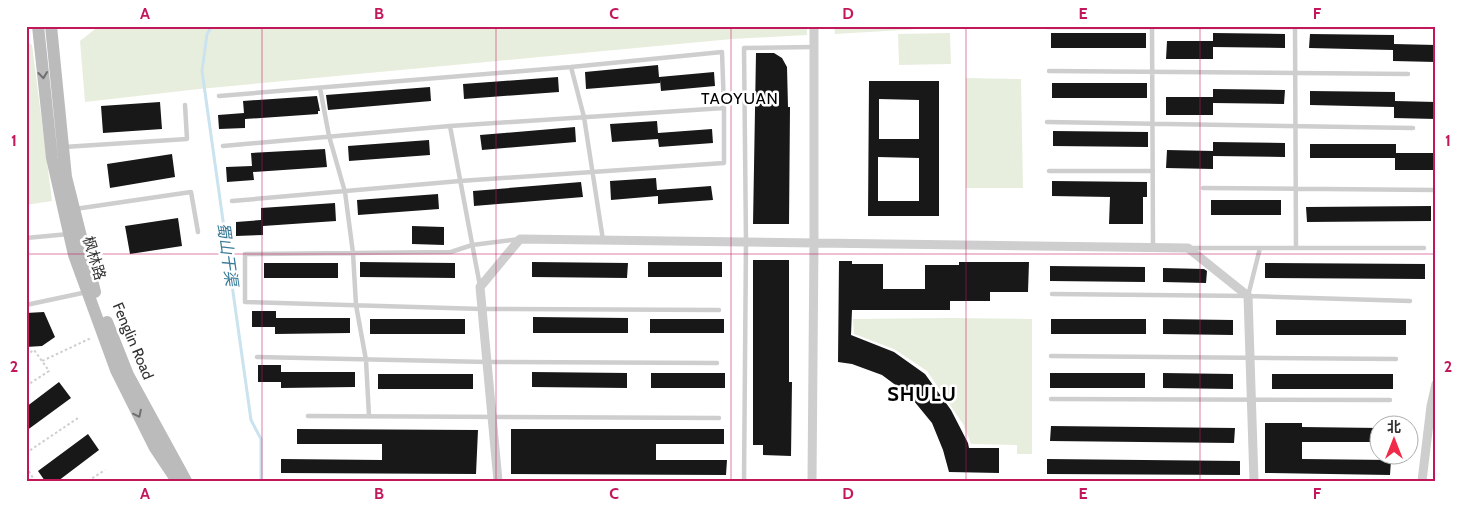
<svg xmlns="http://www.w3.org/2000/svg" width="1462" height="507" viewBox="0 0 1462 507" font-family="Cabin,'Noto Sans SC',sans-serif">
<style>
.green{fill:#e8eede}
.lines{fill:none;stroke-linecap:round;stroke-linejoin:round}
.stream{stroke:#cae3ef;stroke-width:3}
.building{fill:#181818;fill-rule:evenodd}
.path{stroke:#cecece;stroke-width:2;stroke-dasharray:2.5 2.5;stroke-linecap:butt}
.service{stroke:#cecece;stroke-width:4.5}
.minor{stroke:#cecece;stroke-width:9}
.secondary{stroke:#bbb;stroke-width:12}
.oneway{stroke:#6f6f6f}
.grid{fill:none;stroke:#c2185b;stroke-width:1;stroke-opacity:0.55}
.labels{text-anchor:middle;stroke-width:5;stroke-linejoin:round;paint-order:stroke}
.street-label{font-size:15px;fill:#313131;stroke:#fff}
.neighbourhood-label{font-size:16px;letter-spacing:1px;fill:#000;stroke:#fff}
.water-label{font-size:16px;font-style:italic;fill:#387b99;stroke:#fff}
.district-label{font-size:20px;font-weight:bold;letter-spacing:1px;fill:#000;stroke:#fff}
.neatline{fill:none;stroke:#c2185b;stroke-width:2}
.grid-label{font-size:16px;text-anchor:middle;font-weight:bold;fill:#c2185b}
</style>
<rect width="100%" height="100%" fill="#fff"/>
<path class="green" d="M99,26H807V35L732,39L199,89L85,102L80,41Z
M834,26H969L835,34Z
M950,33L951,64L899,65L898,34Z
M26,41L32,45L52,201L26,205Z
M966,78L1021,79L1023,188H966Z
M952,318L1032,319V454H1017V445L971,444L963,424L927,371L894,349L854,334L853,319Z"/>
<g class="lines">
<path class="stream" d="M212,26L207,34L202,71L251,420L261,439V481"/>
</g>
<path class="building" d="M1051,33H1146V48H1051Z
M1213,33L1285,34V48L1213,47V59H1166L1167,41H1213Z
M1310,34L1394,35V44L1436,45V62L1393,61V50L1309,48Z
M756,53H774L782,58L787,67L788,107H790L789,224H753Z
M658,65L659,77L714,72L715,86L661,91L660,80V83L586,89L585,72Z
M558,77L559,92L464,99L463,84Z
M869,81H939V216H868ZM879,99L919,100V139H879ZM878,157L919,158V201H878Z
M1052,83H1147V98H1052Z
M430,87L431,101L328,110L326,95Z
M1213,89L1285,90L1284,104L1213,103V115H1166V97H1213Z
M1310,91L1395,92V101L1436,102V119L1394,118V107L1310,105Z
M317,96L320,111H318V114L245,119V128L219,129L218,115L244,113L243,101Z
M160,102L162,129L103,133L101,106Z
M657,121L658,133L712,129L713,143L659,147L658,139L612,142L610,124Z
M575,127L576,142L482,150L480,135Z
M1053,131L1148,132V147L1053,146Z
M429,140L430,155L349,161L348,146Z
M1213,142L1285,143V157L1213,156V169L1166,168L1167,150L1213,151Z
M1310,144H1396V153H1436V170H1395V158H1310Z
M325,149L327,167L253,172L254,180L227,182L226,167L252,166L251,153Z
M172,154L175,177L110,188L107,164Z
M656,178L657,190L711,186L713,200L658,204V196L611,200L610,181Z
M1052,181L1147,182V197H1143V224H1109L1110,197L1052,196Z
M581,182L583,197L474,206L473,191Z
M438,194L439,209L358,215L357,200Z
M1211,200H1281V215H1211Z
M335,203L336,221L263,226V235L236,236V222L261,220V208Z
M1431,206V221L1307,222L1306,207Z
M178,218L182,246L130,254L125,226Z
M412,226L444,227V245L412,244Z
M753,260H789V382H792L791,456L763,455V445H753Z
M839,261H852V264H883V289H925V265H959V262H1029L1028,292H990V301H950V310H852L851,335L894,352L925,374L951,410L968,443L969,448H999V473L949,472L943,450L932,423L909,395L882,375L852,364L838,362Z
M360,262L455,263V278L360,277Z
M532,262L628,263L627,278L532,277Z
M648,262H722V277H648Z
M264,263H338V278H264Z
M1265,263L1425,264V279L1265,278Z
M1050,266L1145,267V282L1050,281Z
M1163,268L1204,269L1207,271L1206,283L1163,282Z
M252,311H276V318H350V333L275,334V327H252Z
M44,312L55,337L42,346L26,347V313Z
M533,317L628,318V333H533Z
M370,319H465V334H370Z
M650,319H724V333H650Z
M1051,319H1146V334H1051Z
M1163,319L1233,320V335L1163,334Z
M1276,320H1406V335H1276Z
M258,365H281V372H355V387L281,388V382H258Z
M532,372L627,373V388L532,387Z
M651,373H725V388H651Z
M1050,373H1145V388H1050Z
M1163,373L1233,374V389L1163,388Z
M378,374H473V389H378Z
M1272,374H1393V389H1272Z
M59,382L71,398L26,431V407Z
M1265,423H1302V427L1380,428V442H1302V459L1391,460L1390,475L1265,473Z
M1051,426L1235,428L1234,443L1050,441Z
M297,429L478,430L476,474L281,473V459L382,460V444H297Z
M511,429H724V444H656V460H727L726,475L511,474Z
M88,434L99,450L58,481H45L38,471Z
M1047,459L1240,461V475L1047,474Z"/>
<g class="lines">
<path class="path" d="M26,355L34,350L42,361
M26,386L49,371L42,361L91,338
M26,453L78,418
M26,467L35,481
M88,481L105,470"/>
<path class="service" d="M1047,27H1152
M1295,27L1296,248
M1049,71L1408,74
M320,88L329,136L345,192L353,253L356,305L366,360L369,416
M219,96L571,67L584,117L603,240
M1047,122L1413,128
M450,126L724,108
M223,146L450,126L480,286
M64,147L187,139L185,105
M1049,171H1153
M1203,188L1434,190
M232,201L460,181L724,163V108L722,52L571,67
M75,209L191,192L198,232
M26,238L69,234
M519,239L472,245L451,252L245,254V302L482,309L719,310
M1153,247L1152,27H1410
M1190,248H1424
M1052,294L1248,296L1410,301
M1248,296L1260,248
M26,305L87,292
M1051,356L1396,359
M257,357L487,362L717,363
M1051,399L1390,400
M308,416L719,418
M744,481L746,242L744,48L814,47"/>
<path class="minor" d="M498,481L480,287L520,239L1188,248L1248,296L1254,481
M812,481L814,241V26
M1422,481L1431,406L1436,384"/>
<path class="secondary" d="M38,26L52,158L74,255L116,370L155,448L177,481
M51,26L66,177L95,292
M107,322L128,375L186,481"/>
</g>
<defs><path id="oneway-chevron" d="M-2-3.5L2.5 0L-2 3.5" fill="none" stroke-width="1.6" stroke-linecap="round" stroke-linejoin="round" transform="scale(1.25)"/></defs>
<g class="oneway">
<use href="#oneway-chevron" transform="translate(43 75) rotate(84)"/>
<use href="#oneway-chevron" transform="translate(138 414) rotate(64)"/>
</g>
<path class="grid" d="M262,26V481M496,26V481M731,26V481M966,26V481M1200,26V481M26,254H1436"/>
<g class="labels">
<g class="street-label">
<text transform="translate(94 258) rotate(73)" y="5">枫林路</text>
<text transform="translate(133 341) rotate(67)" y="5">Fenglin Road</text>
</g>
<g class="neighbourhood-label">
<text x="740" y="104">TAOYUAN</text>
</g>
<g class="water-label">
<text transform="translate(228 254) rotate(82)" y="6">蜀山干渠</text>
</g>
<g class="district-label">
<text x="922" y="401">SHULU</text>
</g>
</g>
<rect width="1462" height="507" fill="none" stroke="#ffffff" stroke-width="55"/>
<g transform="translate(1394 440)"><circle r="24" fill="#ffffff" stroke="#adadad"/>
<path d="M0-4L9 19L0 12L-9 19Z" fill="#f02a48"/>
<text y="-8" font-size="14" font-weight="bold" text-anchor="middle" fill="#313131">北</text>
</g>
<rect x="28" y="28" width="1406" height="452" class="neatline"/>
<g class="grid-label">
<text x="145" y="19">A</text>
<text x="379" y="19">B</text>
<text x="614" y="19">C</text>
<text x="848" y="19">D</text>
<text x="1083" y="19">E</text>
<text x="1317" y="19">F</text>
<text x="14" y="146">1</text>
<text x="1448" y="146">1</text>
<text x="14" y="372">2</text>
<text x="1448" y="372">2</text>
<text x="145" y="499">A</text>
<text x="379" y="499">B</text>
<text x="614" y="499">C</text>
<text x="848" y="499">D</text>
<text x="1083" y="499">E</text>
<text x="1317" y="499">F</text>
</g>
</svg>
